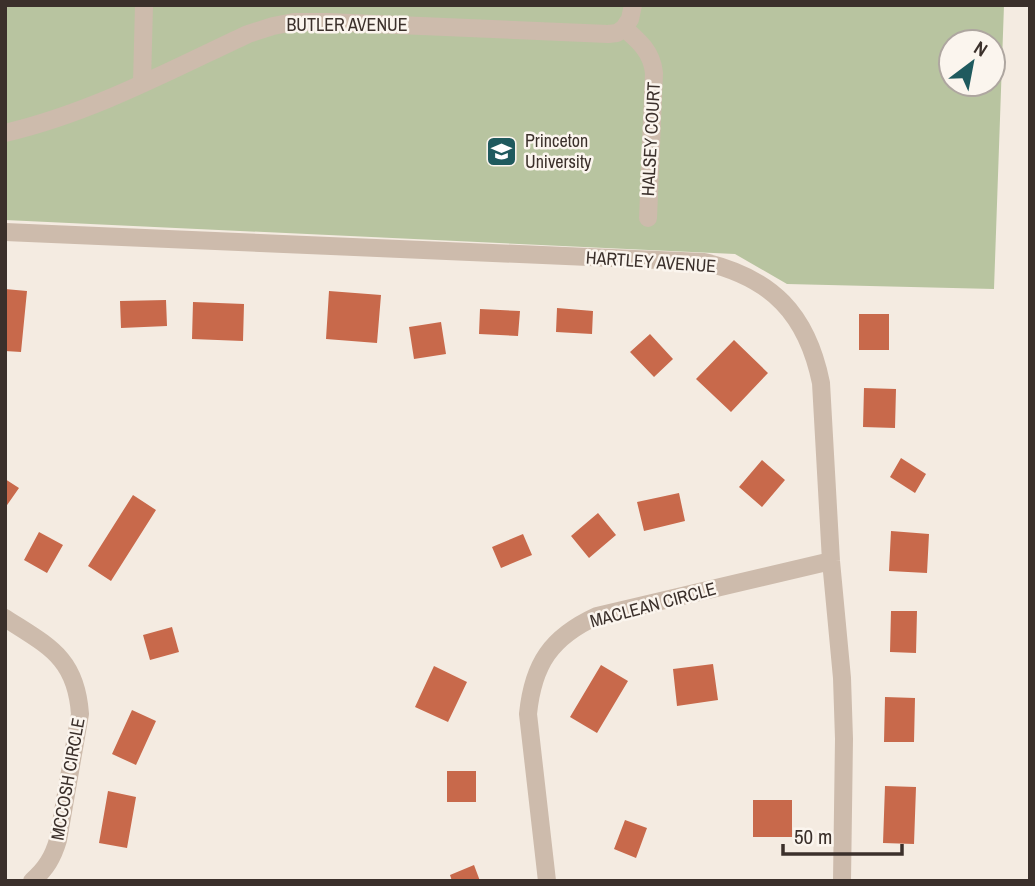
<svg xmlns="http://www.w3.org/2000/svg" width="1035" height="886" viewBox="0 0 1035 886" font-family="'Archivo Narrow',sans-serif">
<style>
.green{fill:#b8c4a0;fill-rule:evenodd}
.building{fill:#c8694b}
.lines{fill:none;stroke-linecap:round;stroke-linejoin:round}
.minor{stroke:#cdbbac;stroke-width:18}
.labels{text-anchor:middle;stroke-width:5;stroke-linejoin:round;paint-order:stroke}
.street-label{font-size:18px;fill:#3b302b;stroke:#fbf5ee}
.poi-label{font-size:18px;fill:#3b302b;stroke:#fbf5ee;text-anchor:start}
</style>
<rect width="100%" height="100%" fill="#f4ebe1"/>
<path class="green" d="M5,5H1004L994,289L787,284L735,254L5,220ZM951,42H993V84H951Z"/>
<path class="building" d="M5,289L27,291L21,352L5,351Z
M329,291L381,295L377,343L326,339Z
M166,300L167,326L121,328L120,301Z
M193,302L244,304L243,341L192,339Z
M557,308L593,311L592,334L556,332Z
M480,309L520,311L518,336L479,334Z
M859,314H889V350H859Z
M441,322L446,354L414,359L409,327Z
M650,334L673,359L654,377L630,352Z
M734,340L768,373L731,412L696,379Z
M864,388L896,389L895,428L863,427Z
M901,458L926,474L915,493L890,477Z
M762,460L785,480L762,507L739,487Z
M5,479L19,488L5,508Z
M679,493L685,521L644,531L637,502Z
M133,495L156,510L111,581L88,566Z
M598,513L616,535L589,558L571,536Z
M891,531L929,534L927,573L889,571Z
M39,532L63,545L47,573L24,560Z
M523,534L532,555L501,568L492,547Z
M891,611H917L916,653L890,652Z
M172,627L179,652L150,660L143,635Z
M713,664L718,700L677,706L673,669Z
M601,665L628,681L597,733L570,717Z
M434,666L467,682L448,722L415,707Z
M885,697L915,698L914,742H884Z
M132,710L156,721L136,765L112,754Z
M447,771H476V802H447Z
M885,786L916,787L914,844L883,843Z
M108,791L136,797L127,848L99,843Z
M753,800H792V837H753Z
M625,820L647,828L636,858L614,849Z
M474,865L480,881H452L450,875Z"/>
<g class="lines">
<path class="minor" d="M624,28C639,41 652,52 654,73L648,218
M624,28L630,19L633,5
M142,83L144,5
M5,133C91,113 169,71 248,34L273,26L294,22H327L608,34L617,33L624,28
M5,232L704,262C772,278 807,314 821,383L831,561L842,678L844,739L842,881
M5,618C48,646 76,657 80,714L58,840C53,857 46,869 32,881
M547,881L528,714C533,664 551,637 597,616L831,561"/>
</g>
<defs>
<symbol id="university-square" viewBox="-11 -11 22 22"><rect x="-9" y="-9" width="18" height="18" rx="4" fill="#1f5a5e" stroke="#fbf5ee"/><path d="M0-5L7-2L0 1L-7-2ZM-4 1L0 2.5L4 1V4Q0 6-4 4Z" fill="#fff"/></symbol>
</defs>
<g fill-rule="evenodd">
<use href="#university-square" x="484" y="134" width="35" height="35"/>
</g>
<g class="labels">
<g class="street-label">
<text x="347" y="31">BUTLER AVENUE</text>
<text transform="translate(651 139) rotate(-87)" y="6">HALSEY COURT</text>
<text transform="translate(651 262) rotate(4)" y="6">HARTLEY AVENUE</text>
<text transform="translate(653 605) rotate(-15)" y="6">MACLEAN CIRCLE</text>
<text transform="translate(68 779) rotate(-80)" y="6">MCCOSH CIRCLE</text>
</g>
<g class="poi-label">
<text x="525" y="147">Princeton<tspan x="525" dy="21">University</tspan></text>
</g>
</g>
<rect width="1035" height="886" fill="none" stroke="#3b302b" stroke-width="14"/>
<g transform="translate(972 63) rotate(32)"><circle r="33" fill="#fbf5ee" stroke="#aea6a0" stroke-width="2"/>
<path d="M0-5L12 26L0 18L-12 26Z" fill="#1f5a5e"/>
<text y="-10" font-size="19" font-weight="bold" text-anchor="middle" fill="#3b302b">N</text>
</g>
<path d="M783 844v10h119v-10" fill="none" stroke="#3b302b" stroke-width="3.5"/>
<text x="794" y="844" font-size="21" fill="#3b302b" stroke="#fbf5ee" stroke-width="5" paint-order="stroke">50 m</text>
</svg>
